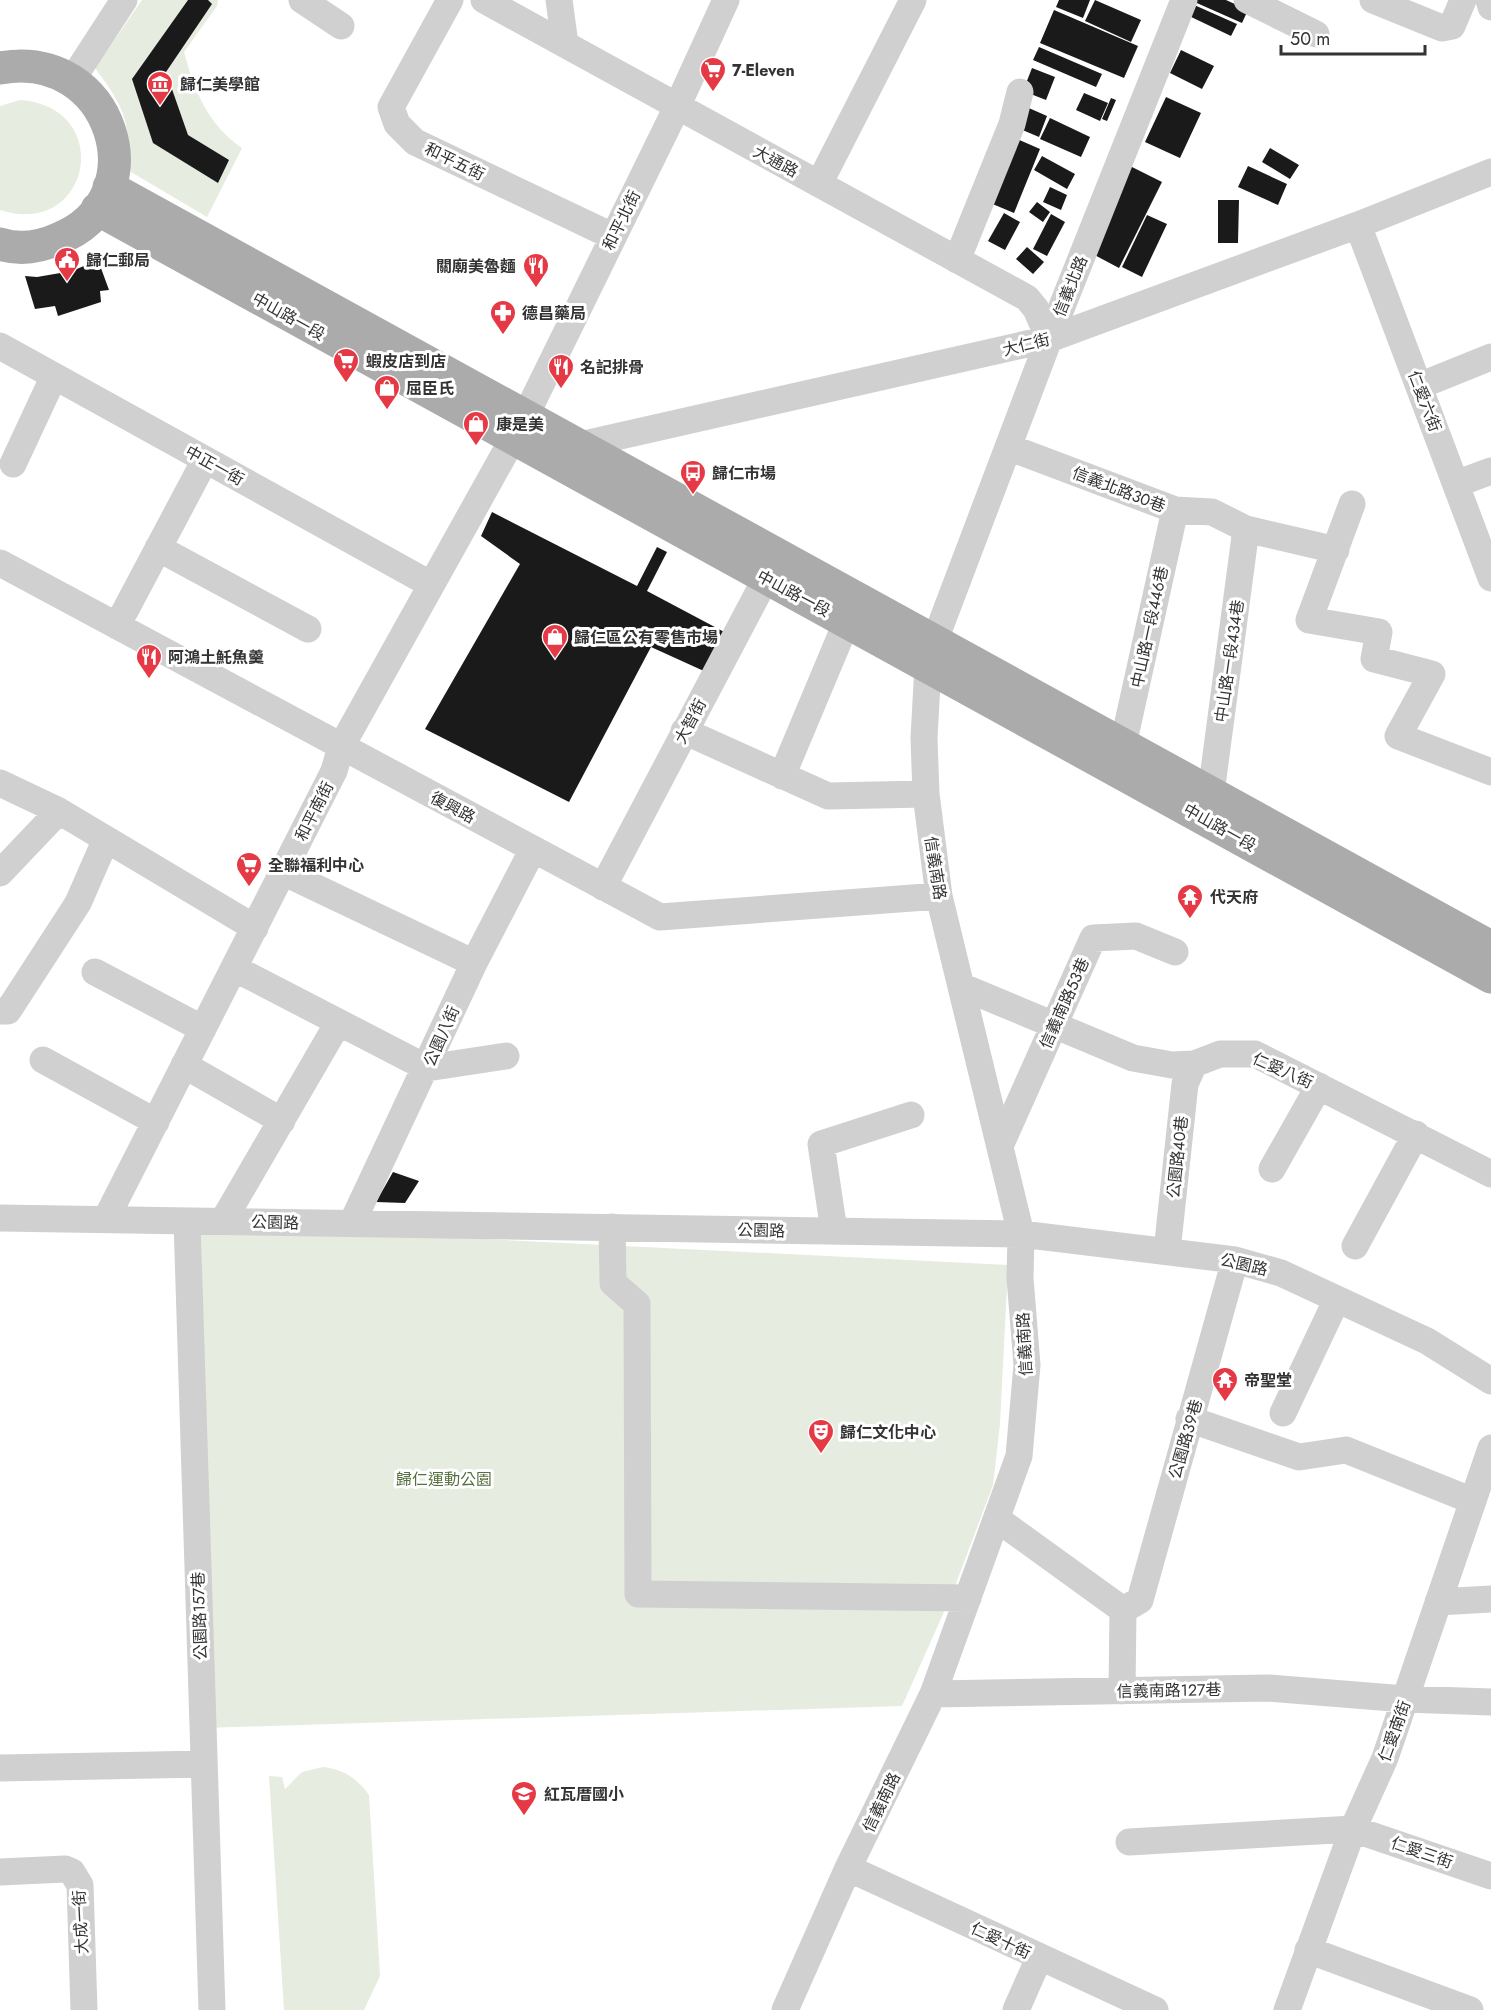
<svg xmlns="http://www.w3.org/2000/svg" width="1491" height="2010" viewBox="0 0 1491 2010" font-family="Jost,'Noto Sans TC',sans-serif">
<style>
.green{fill:#e6ecdf}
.building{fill:#1a1a1a}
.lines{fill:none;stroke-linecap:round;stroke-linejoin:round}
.minor{stroke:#d0d0d0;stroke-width:27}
.major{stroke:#ababab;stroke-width:33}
.labels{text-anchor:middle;stroke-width:6;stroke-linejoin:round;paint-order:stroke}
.poi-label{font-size:16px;font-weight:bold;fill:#333;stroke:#fff;text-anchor:start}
.street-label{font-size:16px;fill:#333;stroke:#fff}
.park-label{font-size:16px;fill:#56703f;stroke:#fff}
</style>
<rect width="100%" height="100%" fill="#fff"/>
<path class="green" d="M142,0H218L217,6L184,52C194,90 208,125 242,148L207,217L131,172C128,158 129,144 127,130C124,106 109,87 95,68Z
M20,100C116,107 91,239 0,210V106Z
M201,1225L1008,1265L1000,1424L993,1485L952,1594L902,1706L204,1728Z
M323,1767C344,1770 356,1777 369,1795L380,1976L364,2010H284L269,1776L282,1777L285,1789L302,1772Z"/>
<path class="building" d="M188,0H208L212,4L166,72L188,135L229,160L218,183L153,143L132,79Z
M1059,0H1090L1083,18L1056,7Z
M1095,0L1141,20L1131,42L1085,21Z
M1190,0H1226L1248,10L1242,23Z
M1192,4L1237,24L1231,36L1187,15Z
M1054,10L1138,46L1124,78L1040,43Z
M1039,47L1102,74L1096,87L1033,60Z
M1181,50L1214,66L1202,89L1170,73Z
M1032,68L1055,77L1046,100L1023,91Z
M1084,93L1108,103L1100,121L1076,110Z
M1166,97L1201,113L1180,158L1145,142Z
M1111,98L1116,100L1107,121L1102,119Z
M1022,105L1047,116L1039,137L1013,126Z
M1050,118L1090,137L1081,157L1040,139Z
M1010,136L1040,149L1014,213L983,200Z
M1270,148L1299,165L1290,179L1262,162Z
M1042,156L1075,174L1067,189L1034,170Z
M1122,162L1162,182L1119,268L1087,251Z
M1248,166L1287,184L1278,205L1238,187Z
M1050,187L1067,195L1061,210L1043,202Z
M1218,200H1239L1238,243H1218Z
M1037,202L1050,212L1043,222L1029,212Z
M1004,213L1020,222L1005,250L988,241Z
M1051,214L1065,222L1047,256L1033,249Z
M1147,215L1167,224L1142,277L1122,267Z
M1027,247L1044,262L1033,274L1016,259Z
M98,260L109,290L100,291L101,302L58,316L55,306L35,309L25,276L37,277L72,271Z
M492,512L637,586L657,547L667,552L647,591L728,634L706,672L651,647L569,802L425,729L520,564L481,536Z
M393,1172L419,1181L405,1203L376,1202Z"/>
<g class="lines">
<path class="minor" d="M302,0L341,26
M450,0L391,107L397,124L415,142L612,236
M484,0L1027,298L1036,309L1049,339
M559,0L565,44
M1247,0L1316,34
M1373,0L1442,28L1452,26L1463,0
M1489,0L1491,7
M72,80L124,0
M819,184L913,0
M1358,225L1491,578
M957,260L1012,124L1020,92
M0,346L430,584
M1419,386L1491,357
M1008,447L1175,510L1212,512L1246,529L1336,550
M567,448L1049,339L1358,225L1491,172
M13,464L54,376
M1456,484L1491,471
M1352,504L1309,620L1379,632L1374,659L1432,674L1398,736L1491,772
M158,548L308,629
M0,563L660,917L939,896
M117,626L205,460
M684,731L828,796L926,794
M1123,745L1175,510
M782,776L847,621
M0,783L59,811L255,928
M1211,793L1246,529
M283,872L474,963
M0,873L59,811
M603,887L775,561
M234,968L427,1068L506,1056
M95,972L203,1029
M963,987L1133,1058L1172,1065L1194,1064L1220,1054H1255L1491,1174
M0,1011H8L78,903L106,839
M43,1060L156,1122
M184,1065L282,1121
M1000,1146L1093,938L1136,936L1175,952
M1272,1169L1319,1086
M0,1218L1021,1234L1235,1260L1281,1273L1427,1341L1491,1381
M106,1219L334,771L341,747L525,417L677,107L726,0
M187,1221L212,2010
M223,1221L338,1023
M352,1223L474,963L533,849
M612,1227L613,1283L637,1304L638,1594L968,1598
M834,1231L821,1144L911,1115
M1355,1246L1416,1134
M1167,1251L1185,1084L1194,1064
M1283,1413L1337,1299
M1189,1419L1299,1457L1346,1450L1473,1501
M997,1519L1123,1610
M1438,1602L1491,1599
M1123,1610L1140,1600L1235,1260
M1122,1691L1123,1610
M933,1694L1268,1688L1405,1699L1491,1702
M0,1768L204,1764
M1129,1842L1353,1829L1491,1876
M848,1868L1155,2010
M0,1872L65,1869L72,1872L80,1885L84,2010
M1308,1950L1470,2010
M785,2010L848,1868L933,1694L1019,1456L1027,1365L1020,1278L1021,1234L939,896L926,794L924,738L928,665L935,640L1049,339L1184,0
M1016,2010L1039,1958
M1287,2010L1353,1829L1385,1758L1491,1448"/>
<path class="major" d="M0,68C113,47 160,199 58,239C40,247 19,250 0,244
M109,187L1491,947
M97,209L1491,977"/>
</g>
<defs>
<symbol id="supermarket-pin" viewBox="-11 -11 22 30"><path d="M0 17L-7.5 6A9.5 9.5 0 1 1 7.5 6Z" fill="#e63946" stroke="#fff"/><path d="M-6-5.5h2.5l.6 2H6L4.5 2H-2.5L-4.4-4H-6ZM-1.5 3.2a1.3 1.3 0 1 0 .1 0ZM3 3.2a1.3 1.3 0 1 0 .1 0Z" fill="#fff"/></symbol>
<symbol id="museum-pin" viewBox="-11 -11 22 30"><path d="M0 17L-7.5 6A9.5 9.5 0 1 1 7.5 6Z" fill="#e63946" stroke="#fff"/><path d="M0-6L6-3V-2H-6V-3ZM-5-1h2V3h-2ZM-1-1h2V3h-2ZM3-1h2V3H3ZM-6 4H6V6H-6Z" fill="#fff"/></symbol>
<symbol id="civic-pin" viewBox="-11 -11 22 30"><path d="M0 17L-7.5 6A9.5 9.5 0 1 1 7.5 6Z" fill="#e63946" stroke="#fff"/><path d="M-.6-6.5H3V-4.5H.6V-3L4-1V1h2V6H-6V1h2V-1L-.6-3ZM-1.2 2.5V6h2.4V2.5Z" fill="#fff"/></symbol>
<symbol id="restaurant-pin" viewBox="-11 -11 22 30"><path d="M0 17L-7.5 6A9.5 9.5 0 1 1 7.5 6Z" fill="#e63946" stroke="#fff"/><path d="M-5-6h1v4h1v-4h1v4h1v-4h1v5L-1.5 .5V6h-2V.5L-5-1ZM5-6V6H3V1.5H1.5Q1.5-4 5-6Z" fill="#fff"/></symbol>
<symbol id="pharmacy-pin" viewBox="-11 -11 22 30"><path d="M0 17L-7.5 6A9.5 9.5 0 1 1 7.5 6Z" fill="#e63946" stroke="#fff"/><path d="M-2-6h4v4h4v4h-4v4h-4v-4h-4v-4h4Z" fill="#fff"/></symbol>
<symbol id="shop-pin" viewBox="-11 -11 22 30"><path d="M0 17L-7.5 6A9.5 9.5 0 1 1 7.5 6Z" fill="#e63946" stroke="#fff"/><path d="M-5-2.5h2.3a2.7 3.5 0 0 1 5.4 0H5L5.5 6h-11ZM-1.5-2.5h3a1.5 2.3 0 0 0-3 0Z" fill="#fff"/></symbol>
<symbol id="bus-pin" viewBox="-11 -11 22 30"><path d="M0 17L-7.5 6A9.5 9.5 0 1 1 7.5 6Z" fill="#e63946" stroke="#fff"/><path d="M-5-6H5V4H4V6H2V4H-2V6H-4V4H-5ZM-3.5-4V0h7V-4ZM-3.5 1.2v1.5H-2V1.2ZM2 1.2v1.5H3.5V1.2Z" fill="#fff"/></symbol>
<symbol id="temple-pin" viewBox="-11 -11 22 30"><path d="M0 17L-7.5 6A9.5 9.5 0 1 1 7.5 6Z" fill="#e63946" stroke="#fff"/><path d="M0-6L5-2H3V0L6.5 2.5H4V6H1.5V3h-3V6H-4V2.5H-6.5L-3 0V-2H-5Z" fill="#fff"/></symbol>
<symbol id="theatre-pin" viewBox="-11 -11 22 30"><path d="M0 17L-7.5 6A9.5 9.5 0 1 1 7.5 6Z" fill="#e63946" stroke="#fff"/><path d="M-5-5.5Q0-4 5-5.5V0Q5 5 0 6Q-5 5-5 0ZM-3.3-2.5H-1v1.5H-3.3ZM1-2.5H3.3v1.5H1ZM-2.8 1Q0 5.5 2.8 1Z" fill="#fff"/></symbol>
<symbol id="school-pin" viewBox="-11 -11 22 30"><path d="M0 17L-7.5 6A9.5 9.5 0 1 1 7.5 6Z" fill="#e63946" stroke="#fff"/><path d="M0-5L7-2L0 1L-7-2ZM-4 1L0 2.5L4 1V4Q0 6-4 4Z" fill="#fff"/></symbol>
</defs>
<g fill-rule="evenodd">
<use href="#supermarket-pin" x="698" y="55" width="30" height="40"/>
<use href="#museum-pin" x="145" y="69" width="30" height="40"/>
<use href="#civic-pin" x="52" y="245" width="30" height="40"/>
<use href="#restaurant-pin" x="521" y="251" width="30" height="40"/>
<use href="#pharmacy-pin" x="488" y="298" width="30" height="40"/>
<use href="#supermarket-pin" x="331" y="346" width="30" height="40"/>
<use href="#restaurant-pin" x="546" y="352" width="30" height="40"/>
<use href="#shop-pin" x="372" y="373" width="30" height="40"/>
<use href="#shop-pin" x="461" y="409" width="30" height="40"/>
<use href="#bus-pin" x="678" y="458" width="30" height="40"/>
<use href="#shop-pin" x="540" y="622" width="30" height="40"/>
<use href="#restaurant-pin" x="134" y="642" width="30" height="40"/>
<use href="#supermarket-pin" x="234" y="850" width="30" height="40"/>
<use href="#temple-pin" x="1175" y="882" width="30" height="40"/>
<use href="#temple-pin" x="1210" y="1365" width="30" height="40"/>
<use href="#theatre-pin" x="806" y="1417" width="30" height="40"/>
<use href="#school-pin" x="509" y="1779" width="30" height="40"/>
</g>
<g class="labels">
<g class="poi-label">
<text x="732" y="76">7-Eleven</text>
<text x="180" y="90">歸仁美學館</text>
<text x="86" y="266">歸仁郵局</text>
<text x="516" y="272" text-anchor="end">關廟美魯麵</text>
<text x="522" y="319">德昌藥局</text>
<text x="366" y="367">蝦皮店到店</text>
<text x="580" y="373">名記排骨</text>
<text x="406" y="394">屈臣氏</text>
<text x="496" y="430">康是美</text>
<text x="712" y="479">歸仁市場</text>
<text x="574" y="643">歸仁區公有零售市場</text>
<text x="168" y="663">阿鴻土魠魚羹</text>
<text x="268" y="871">全聯福利中心</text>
<text x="1210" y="903">代天府</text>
<text x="1244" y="1386">帝聖堂</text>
<text x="840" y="1438">歸仁文化中心</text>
<text x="544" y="1800">紅瓦厝國小</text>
</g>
<g class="street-label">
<text transform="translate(455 161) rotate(26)" y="6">和平五街</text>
<text transform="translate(776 161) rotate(28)" y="6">大通路</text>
<text transform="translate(621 220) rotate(-64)" y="6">和平北街</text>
<text transform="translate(1070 286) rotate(-68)" y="6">信義北路</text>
<text transform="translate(289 316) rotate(29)" y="6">中山路一段</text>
<text transform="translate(1026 344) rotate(-14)" y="6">大仁街</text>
<text transform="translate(1425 401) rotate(69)" y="6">仁愛六街</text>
<text transform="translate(215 465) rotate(29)" y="6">中正一街</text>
<text transform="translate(1119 489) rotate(21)" y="6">信義北路30巷</text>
<text transform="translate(794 593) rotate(28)" y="6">中山路一段</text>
<text transform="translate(1149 627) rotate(-78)" y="6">中山路一段446巷</text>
<text transform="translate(1229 661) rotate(-82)" y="6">中山路一段434巷</text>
<text transform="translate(690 721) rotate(-62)" y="6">大智街</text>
<text transform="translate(453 807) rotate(28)" y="6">復興路</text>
<text transform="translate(314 811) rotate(-63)" y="6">和平南街</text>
<text transform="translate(1220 827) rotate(29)" y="6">中山路一段</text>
<text transform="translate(936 868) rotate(81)" y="6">信義南路</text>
<text transform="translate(1064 1003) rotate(-66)" y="6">信義南路53巷</text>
<text transform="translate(441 1036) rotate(-66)" y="6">公園八街</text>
<text transform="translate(1283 1070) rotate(24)" y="6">仁愛八街</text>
<text transform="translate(1177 1157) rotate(-84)" y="6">公園路40巷</text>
<text transform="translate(275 1222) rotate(1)" y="6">公園路</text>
<text transform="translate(761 1230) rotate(1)" y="6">公園路</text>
<text transform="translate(1244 1264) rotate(13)" y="6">公園路</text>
<text transform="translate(1024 1344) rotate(-93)" y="6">信義南路</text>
<text transform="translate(1185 1439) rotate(-74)" y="6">公園路39巷</text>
<text transform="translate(199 1616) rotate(-92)" y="6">公園路157巷</text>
<text transform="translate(1169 1690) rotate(-1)" y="6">信義南路127巷</text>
<text transform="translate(1394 1731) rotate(-70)" y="6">仁愛南街</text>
<text transform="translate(881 1802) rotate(-64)" y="6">信義南路</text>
<text transform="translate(1422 1852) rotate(19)" y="6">仁愛三街</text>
<text transform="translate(80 1922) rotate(-93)" y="6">大成一街</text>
<text transform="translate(1001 1940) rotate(25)" y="6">仁愛十街</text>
</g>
<g class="park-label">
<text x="444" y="1485">歸仁運動公園</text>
</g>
</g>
<path d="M1281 45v9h144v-9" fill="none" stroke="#333333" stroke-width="3"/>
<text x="1290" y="45" font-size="18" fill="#333333" stroke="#ffffff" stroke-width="4.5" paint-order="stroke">50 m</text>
</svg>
